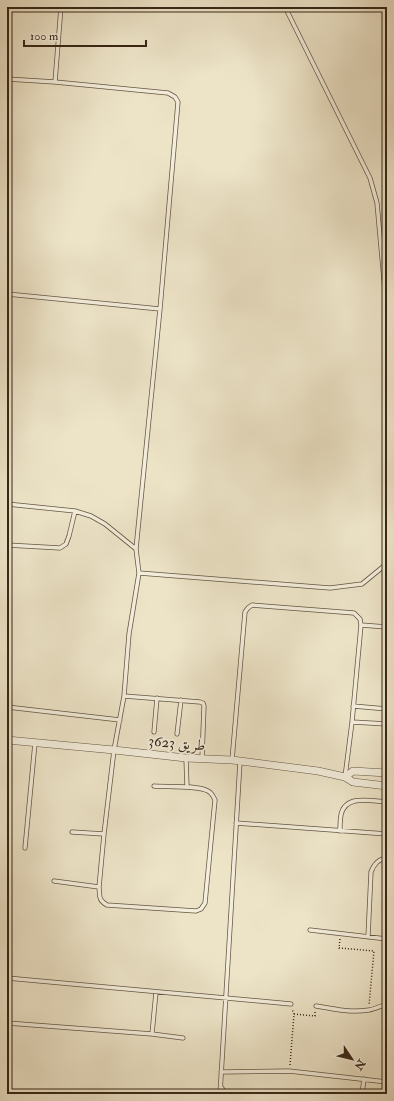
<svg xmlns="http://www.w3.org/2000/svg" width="394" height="1101" viewBox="0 0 394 1101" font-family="'IM FELL Double Pica',Amiri,serif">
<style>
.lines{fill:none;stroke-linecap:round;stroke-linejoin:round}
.service-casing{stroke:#645643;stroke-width:5}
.minor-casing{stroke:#645643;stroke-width:8}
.path{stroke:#372617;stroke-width:1.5;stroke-dasharray:1 2;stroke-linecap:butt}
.service{stroke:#f3eddb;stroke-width:3.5}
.minor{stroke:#f3eddb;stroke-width:7}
.labels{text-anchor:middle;stroke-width:3.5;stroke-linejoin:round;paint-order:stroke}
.street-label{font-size:15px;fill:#372617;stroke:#f3eddb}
</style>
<rect width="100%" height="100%" fill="#ede4c8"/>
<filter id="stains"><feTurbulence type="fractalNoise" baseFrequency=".005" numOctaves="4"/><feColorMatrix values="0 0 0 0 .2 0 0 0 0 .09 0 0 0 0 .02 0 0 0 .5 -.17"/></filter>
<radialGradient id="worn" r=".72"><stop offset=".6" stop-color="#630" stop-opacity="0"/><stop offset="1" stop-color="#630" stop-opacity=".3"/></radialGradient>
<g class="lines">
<defs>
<path id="service" d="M285,7L370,178L377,203L387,313
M7,79L55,82L168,93L175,97L178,102L160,309L136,549
M55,82L61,7
M7,294L160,309
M7,504L75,511L91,516L105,524L136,549L139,573L129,634L124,696L114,750L104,834L99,887L54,881
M7,545L60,548L66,544L69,536L75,511
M139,573L330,588L362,584L384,566L387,559
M361,625L387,627
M124,696L200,702L203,703L204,706L202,758
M353,706L387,709
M7,707L120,720
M352,722L387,724
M154,732L157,698
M177,734L181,700
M186,758L187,787
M232,760L245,612L248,608L252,605L354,613L360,619L361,625L352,722L345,777
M236,823L387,834
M340,831C340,826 340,820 341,815C345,794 372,801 387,802
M72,832L104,834
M25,848L35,743
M99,887C100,896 98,900 107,905L196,911L201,909L205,903L215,800C213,796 212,793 208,791C197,785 167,787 154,786
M310,930L387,939
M368,937L371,872C374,864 378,859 387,858
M7,978L291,1004
M316,1006C333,1009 352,1013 369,1010C375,1009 381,1006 387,1004
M7,1023L152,1034L183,1038
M152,1034L156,992
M221,1072L289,1071L387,1082
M221,1087L226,1094
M220,1094L240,762
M362,1094L364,1079"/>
<path id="minor" d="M7,740L114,750L186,758L232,760L318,771L345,777L353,782L387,786
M345,777L353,771L387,773"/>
</defs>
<use href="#service" class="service-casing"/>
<use href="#minor" class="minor-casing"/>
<path class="path" d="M340,939L339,948L374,951L369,1005
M294,1014L315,1016V1011
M290,1065L294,1014L292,1009"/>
<use href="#service" class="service"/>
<use href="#minor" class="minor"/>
</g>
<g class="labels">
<g class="street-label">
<text transform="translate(177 743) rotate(5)" y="5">طريق 3623</text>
</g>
</g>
<rect width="394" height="1101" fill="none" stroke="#ede4c8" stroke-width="24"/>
<rect x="8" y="8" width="378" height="1085" fill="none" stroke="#372617" stroke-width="2"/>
<rect x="12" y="12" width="370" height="1077" fill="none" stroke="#372617"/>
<g transform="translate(352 1059) rotate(125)" stroke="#f3eddb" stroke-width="3" paint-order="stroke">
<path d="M0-3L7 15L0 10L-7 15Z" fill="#372617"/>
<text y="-6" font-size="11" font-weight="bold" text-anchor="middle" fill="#372617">N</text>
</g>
<path d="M24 40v6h122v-6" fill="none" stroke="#372617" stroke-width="2"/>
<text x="30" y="40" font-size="12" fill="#372617" stroke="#f3eddb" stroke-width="3" paint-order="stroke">100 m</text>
<rect width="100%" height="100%" filter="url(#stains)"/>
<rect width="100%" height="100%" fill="url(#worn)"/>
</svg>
